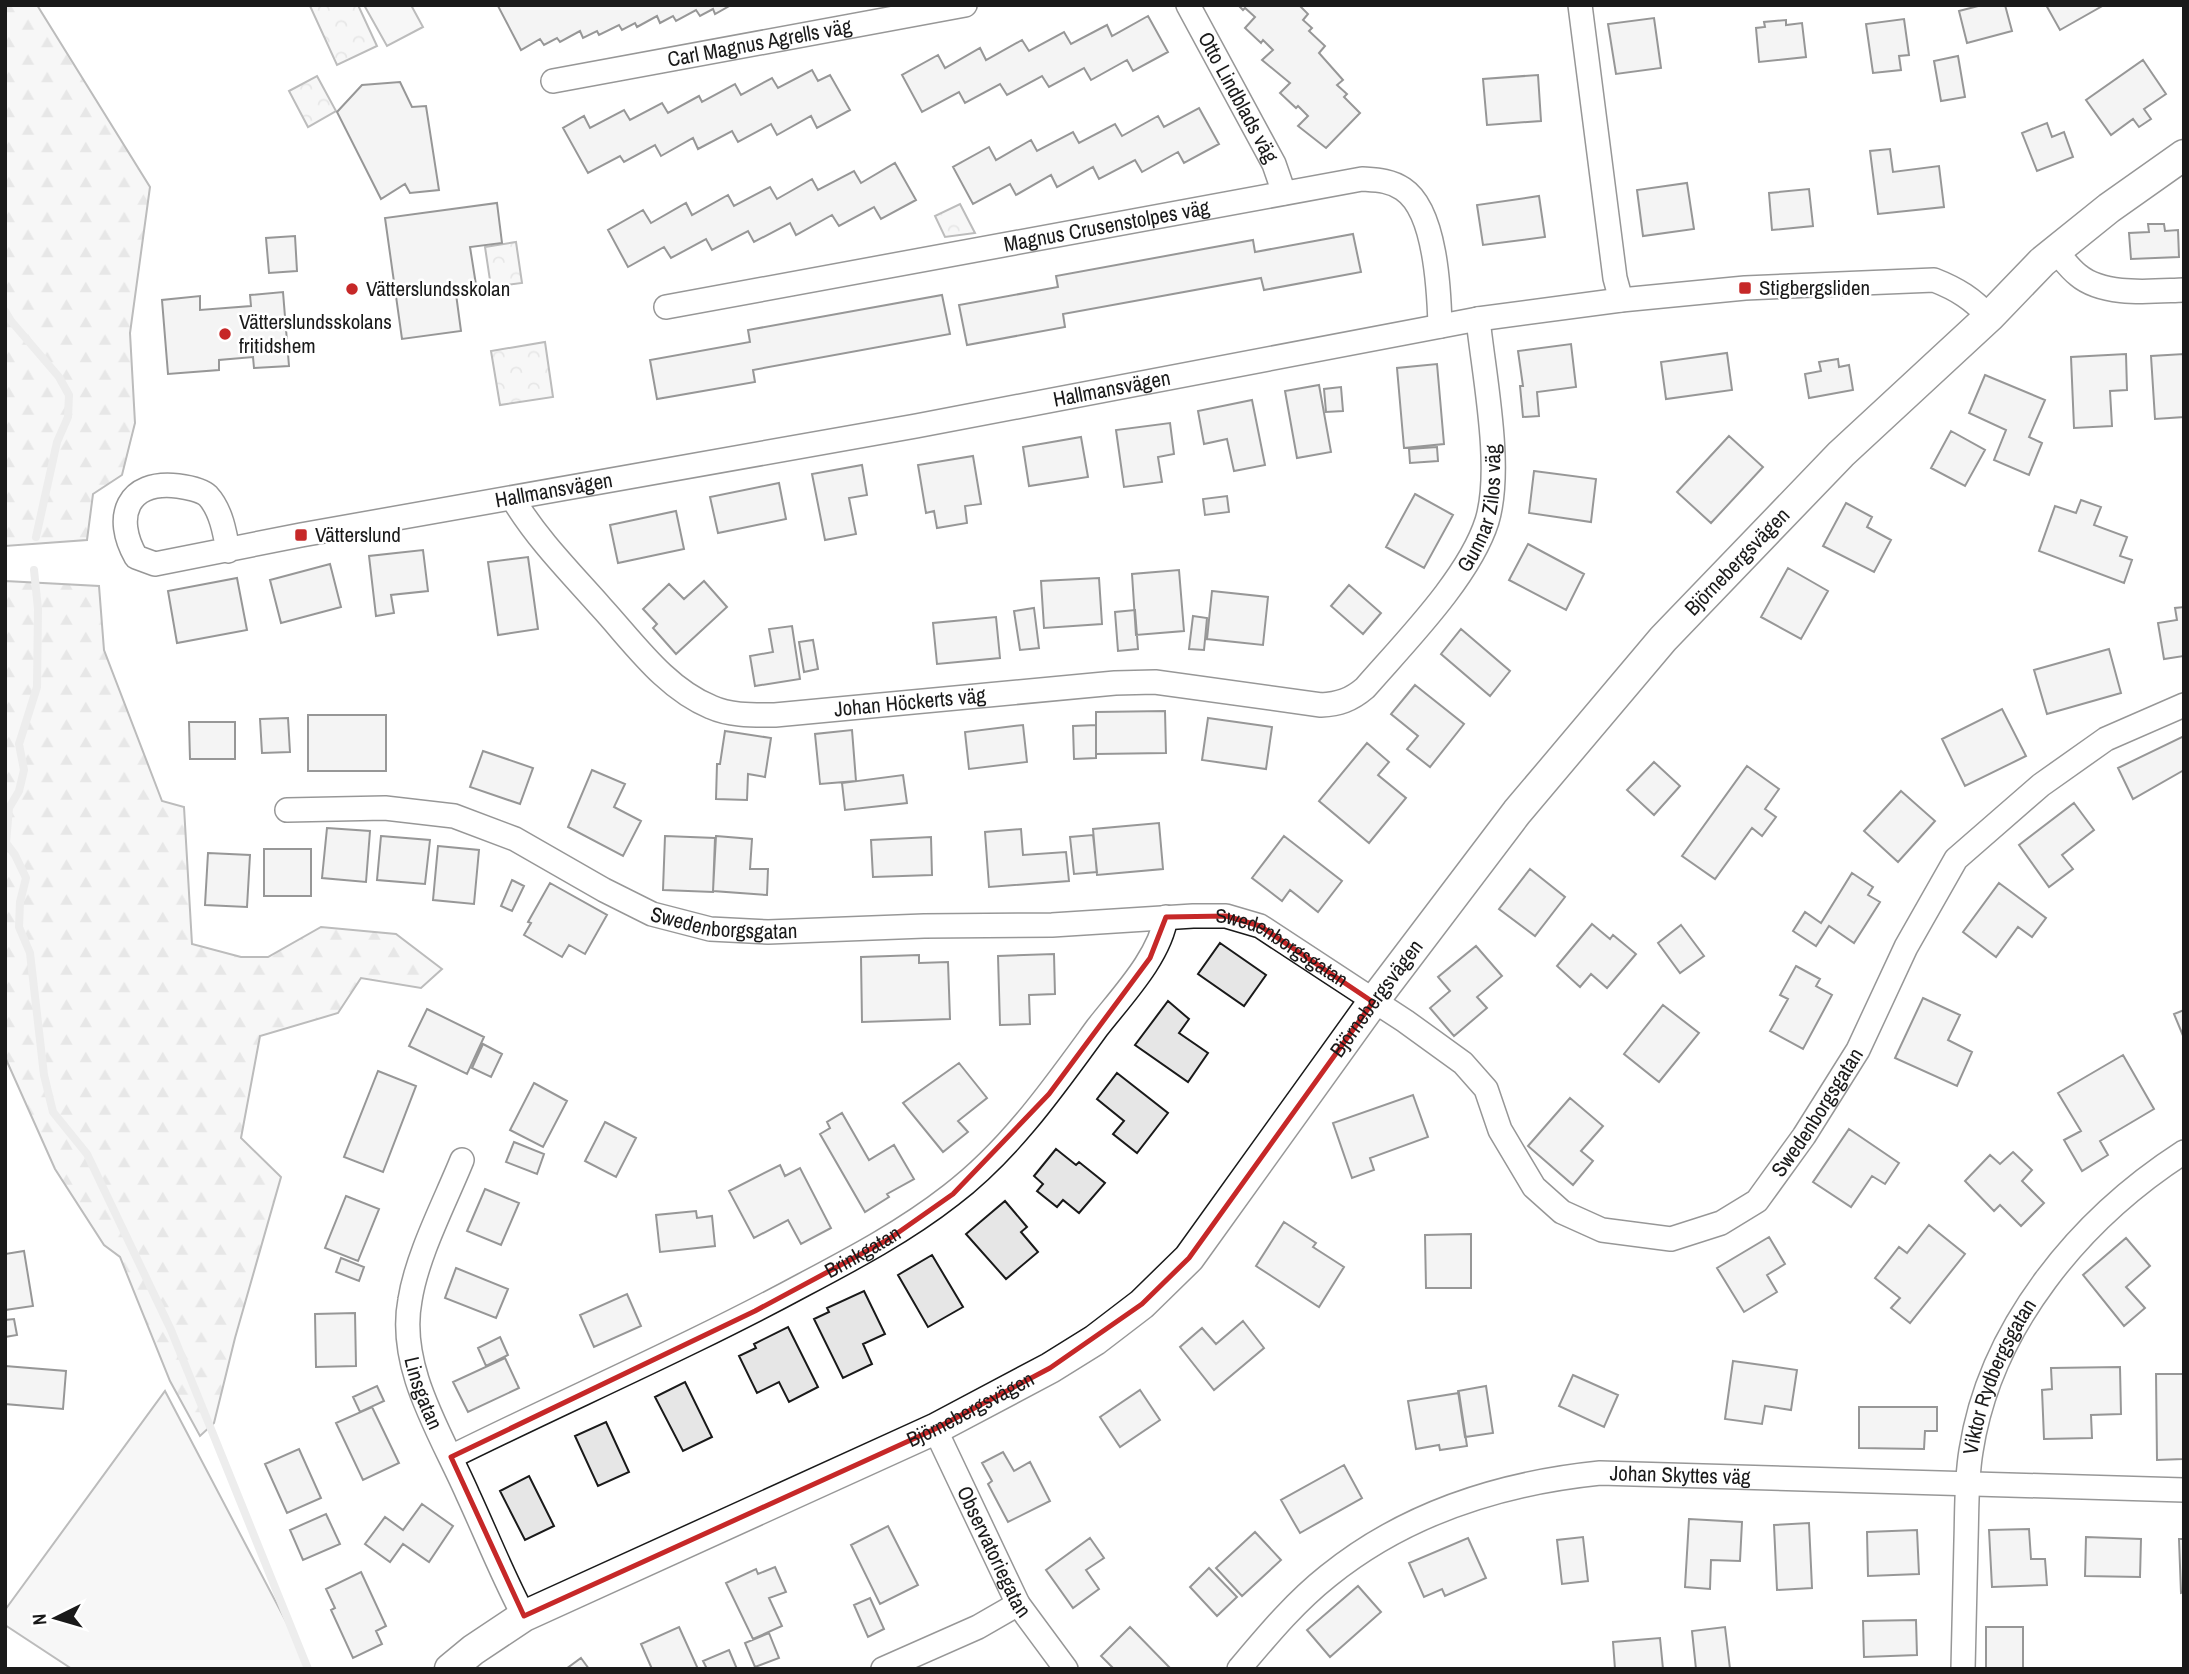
<svg xmlns="http://www.w3.org/2000/svg" width="2189" height="1674" viewBox="0 0 2189 1674" font-family="'Archivo Narrow',sans-serif">
<style>
.grass{fill:#ededed;stroke:#6a6a6a;stroke-width:2}
.forest{fill:url(#forest-firs);stroke:#6a6a6a;stroke-width:2}
.park{fill:url(#park-crowns);stroke:#6a6a6a;stroke-width:2}
.lines{fill:none;stroke-linecap:round;stroke-linejoin:round}
.stream{stroke:#d7d7d7;stroke-width:8}
.building{fill:#e6e6e6;stroke:#1a1a1a;stroke-width:2}
.minor-casing{stroke:#1a1a1a;stroke-width:26}
.tertiary-casing{stroke:#1a1a1a;stroke-width:33}
.minor{stroke:#fff;stroke-width:23}
.tertiary{stroke:#fff;stroke-width:30}
.marked{fill:none;stroke:#c62828;stroke-width:5;stroke-linejoin:round}
.poi-dot{fill:#c62828;stroke:#fff;stroke-width:2.5}
.labels{text-anchor:middle;stroke-width:5;stroke-linejoin:round;paint-order:stroke}
.street-label{font-size:21px;fill:#1a1a1a;stroke:#fff}
.poi-label{font-size:21px;fill:#1a1a1a;stroke:#fff;text-anchor:start}
</style>
<defs>
<pattern id="forest-firs" width="22" height="20" patternUnits="userSpaceOnUse" patternTransform="scale(1.75)"><rect width="22" height="20" fill="#ededed"/><path d="M5 1l3.5 6h-7zM16 11l3.5 6h-7z" fill="#cbcbcb"/></pattern>
<pattern id="park-crowns" width="20" height="18" patternUnits="userSpaceOnUse" patternTransform="scale(1.75)"><rect width="20" height="18" fill="#ededed"/><path d="M2 6a3 3 0 1 1 6 0M12 15a3 3 0 1 1 6 0" fill="none" stroke="#cbcbcb"/></pattern>
</defs>
<rect width="100%" height="100%" fill="#fff"/>
<path class="grass" d="M364,5H411L423,27L387,46Z
M165,1391L311,1669H72L5,1625V1610Z"/>
<path class="forest" d="M5,5H37L150,187L130,333L135,423L122,475L93,494L87,540L5,546Z
M5,581L99,586L104,650L162,801L184,807L192,944L241,957H268L321,927L396,934L442,969L421,988L361,978L338,1013L260,1036L241,1138L281,1177L235,1338L214,1423L200,1436L170,1381L120,1257L104,1245L55,1169L5,1057Z"/>
<path class="park" d="M358,5L377,46L337,65L310,6Z
M317,76L336,111L308,127L289,91Z
M960,204L975,233L945,237L935,216Z
M516,242L522,283L491,287L485,247Z
M545,342L553,397L500,405L491,351Z"/>
<g class="lines">
<path class="stream" d="M5,311L11,321L59,377L69,395L68,417L57,442L36,537
M34,570L38,609L37,687L19,744L24,770L19,791L9,808L6,843L15,855L26,878L20,902L19,927L30,953L44,1075L53,1112L87,1154L171,1330L308,1669"/>
</g>
<path class="building" d="M500,5H731L715,14L713,9L700,16L696,10L676,21L673,16L660,23L657,16L637,27L635,23L622,30L619,25L599,35L597,31L583,38L580,31L560,42L557,38L544,45L540,39L521,50L498,6Z
M1238,5H1299L1308,14L1303,20L1312,28L1309,31L1325,46L1319,53L1343,80L1337,85L1347,94L1344,97L1360,113L1326,148L1298,126L1308,116L1298,106L1296,108L1280,93L1290,83L1262,60L1273,50L1263,40L1261,43L1245,28L1255,17L1245,8L1243,10Z
M1982,5H2005L2012,31L1967,43L1959,11Z
M2046,5H2104L2060,30Z
M1148,16L1168,52L1133,71L1127,60L1091,80L1084,68L1049,87L1042,76L1007,95L1000,84L965,103L959,92L922,112L902,75L938,55L945,68L980,48L986,60L1022,40L1029,51L1064,32L1071,44L1107,25L1112,36Z
M1654,18L1661,68L1616,74L1608,24Z
M1904,19L1909,55L1899,56L1901,70L1873,73L1866,24Z
M1786,20V25L1802,23L1806,57L1759,62L1756,28L1765,27L1764,22Z
M1958,56L1965,97L1941,101L1934,61Z
M2143,60L2166,94L2144,109L2151,119L2139,127L2133,119L2111,135L2086,100Z
M812,70L818,81L830,75L850,110L817,128L811,116L777,135L771,124L738,142L732,131L698,149L693,138L661,156L655,145L624,162L620,156L588,173L563,128L584,116L590,128L624,110L630,120L662,103L668,113L699,96L702,102L735,84L741,95L772,78L778,88Z
M1538,75L1541,121L1487,125L1483,79Z
M400,82L412,107L426,106L439,190L410,193L405,184L381,199L337,112L362,85Z
M1199,108L1219,144L1184,163L1178,152L1142,172L1135,160L1099,179L1093,167L1057,187L1051,175L1016,195L1010,184L973,204L953,167L989,147L996,160L1031,140L1037,151L1073,132L1079,143L1115,124L1122,136L1158,116L1164,127Z
M2047,123L2052,137L2064,132L2073,157L2037,171L2022,133Z
M1890,149L1893,172L1939,166L1944,207L1878,214L1870,151Z
M895,163L916,200L881,219L874,207L839,226L832,215L796,235L790,223L754,242L748,231L712,250L706,239L671,258L664,247L628,267L608,230L643,210L651,223L686,203L692,215L728,195L734,206L770,187L777,199L812,179L818,190L854,171L861,183Z
M1687,183L1694,229L1643,236L1637,190Z
M1809,189L1813,226L1772,230L1769,193Z
M1539,196L1545,237L1483,245L1477,205Z
M497,203L502,243L470,247L477,291L456,294L461,331L402,339L385,218Z
M2148,224H2164L2165,231L2178,230L2179,257L2131,259L2129,233L2149,232Z
M1353,234L1361,272L1264,290L1261,278L1063,314L1065,327L967,345L959,305L1058,287L1056,276L1253,240L1255,252Z
M295,236L297,271L269,273L266,238Z
M283,292L289,366L254,368L253,357L219,360V370L168,374L162,300L200,296V310L251,306L250,295Z
M942,295L950,334L753,370L755,382L657,399L650,360L750,342L748,330Z
M1571,344L1576,387L1537,392L1539,416L1523,417L1520,386H1523L1518,351Z
M1727,353L1732,390L1666,399L1661,362Z
M2126,354L2127,390L2110,391L2112,426L2074,428L2071,357Z
M2184,354V417L2155,419L2151,356Z
M1838,359L1839,367L1849,365L1853,390L1809,398L1805,374L1821,371L1819,362Z
M1437,364L1444,444L1404,448L1397,368Z
M1985,375L2045,400L2029,437L2042,443L2029,475L1994,460L2006,430L1969,413Z
M1319,385L1331,452L1297,458L1285,391Z
M1341,387L1343,411L1326,412L1324,389Z
M1252,400L1265,465L1234,471L1227,439L1204,444L1198,411Z
M1170,423L1174,454L1158,457L1162,482L1124,487L1116,430Z
M1951,431L1985,450L1965,486L1931,468Z
M1729,436L1763,467L1711,523L1677,492Z
M1081,437L1088,477L1029,486L1023,447Z
M1437,447L1438,461L1410,463L1409,449Z
M973,456L981,504L965,506L967,523L937,528L934,511L926,513L918,465Z
M862,465L867,495L849,498L856,534L825,540L812,474Z
M1534,471L1596,479L1591,522L1529,513Z
M779,483L786,519L718,533L710,497Z
M1415,494L1453,515L1424,568L1386,547Z
M1227,496L1229,512L1205,515L1203,499Z
M2081,500L2101,507L2094,525L2127,537L2120,556L2132,560L2124,583L2039,551L2055,506L2076,513Z
M1846,503L1872,517L1867,527L1891,540L1874,572L1823,546Z
M676,511L684,549L618,563L610,525Z
M1528,544L1584,574L1566,610L1509,580Z
M423,550L428,591L391,595L394,613L376,616L369,556Z
M528,557L538,629L498,635L488,562Z
M330,564L341,607L281,623L270,580Z
M1788,568L1828,591L1801,639L1761,617Z
M1179,570L1184,631L1136,635L1132,574Z
M237,578L247,630L177,643L168,591Z
M1099,578L1102,624L1044,628L1041,581Z
M704,581L727,607L676,654L653,628L657,624L643,609L669,584L684,599Z
M1349,585L1381,613L1363,634L1331,606Z
M1212,591L1268,597L1263,645L1207,639Z
M2184,607V656L2164,659L2158,623L2177,620L2175,608Z
M1034,608L1039,648L1020,650L1014,611Z
M1135,610L1138,649L1118,651L1115,612Z
M1193,616L1207,618L1204,650L1189,649Z
M996,617L1000,658L937,664L933,623Z
M792,626L800,679L755,686L750,656L773,652L769,629Z
M1461,629L1510,671L1490,696L1441,654Z
M813,640L818,669L804,672L799,642Z
M2109,649L2121,693L2047,714L2034,670Z
M1415,685L1464,724L1430,767L1407,749L1418,736L1391,714Z
M2002,709L2026,756L1965,786L1942,739Z
M1165,711L1166,753L1096,754V712Z
M308,715H386V771H308Z
M288,718L290,752L262,753L260,719Z
M1208,718L1272,727L1266,769L1202,760Z
M189,722H235V759H190Z
M1023,725L1027,762L969,769L965,732Z
M1096,725V758L1074,759L1073,726Z
M852,730L856,781L820,784L815,734Z
M725,731L771,738L765,777L748,774L747,800L716,799L717,764H720Z
M2184,736V770L2133,799L2118,768Z
M1367,743L1389,762L1378,775L1406,798L1369,843L1319,801Z
M483,751L533,768L520,804L470,787Z
M1654,762L1680,786L1654,815L1627,790Z
M1747,766L1779,789L1765,809L1776,817L1762,836L1752,828L1715,879L1682,856Z
M592,770L625,784L614,807L641,821L623,856L568,827Z
M903,775L907,803L845,810L842,783Z
M1901,791L1935,821L1898,862L1864,831Z
M2074,803L2094,830L2062,855L2073,869L2049,887L2019,845Z
M1159,823L1163,869L1097,875L1093,829Z
M327,828L370,831L366,882L322,878Z
M1021,829L1023,855L1066,852L1069,881L989,887L985,832Z
M1093,835L1097,872L1074,874L1070,837Z
M381,836L430,840L425,884L377,880Z
M665,836L715,838L713,892L663,890Z
M716,836L752,839L750,869H768L767,895L713,891Z
M1284,836L1342,881L1318,912L1290,890L1282,901L1252,878Z
M931,837L932,875L873,877L871,840Z
M438,846L479,850L474,904L433,900Z
M264,849H311V896H264Z
M208,853L250,855L247,907L205,905Z
M1530,869L1565,897L1535,936L1499,909Z
M1852,873L1873,887L1868,895L1880,902L1854,943L1829,926L1816,946L1793,931L1805,912L1821,923Z
M512,880L524,886L512,911L501,906Z
M550,883L607,915L585,954L569,945L562,957L524,935L531,923L528,922Z
M1999,883L2046,918L2032,937L2018,927L1996,957L1963,932Z
M1592,924L1610,939L1613,935L1636,954L1607,988L1591,974L1580,987L1557,966Z
M1681,925L1704,956L1680,973L1658,943Z
M1220,943L1266,975L1244,1006L1198,974Z
M1476,946L1502,976L1477,997L1487,1008L1454,1036L1430,1008L1450,991L1438,977Z
M1054,954L1055,994L1029,995L1030,1024L1000,1025L998,956Z
M919,955V963L948,962L950,1019L862,1022L861,957Z
M1796,966L1820,979L1816,986L1832,995L1803,1049L1770,1031L1788,999L1780,995Z
M1923,998L1960,1015L1948,1040L1972,1052L1957,1086L1895,1058Z
M1168,1001L1189,1019L1179,1033L1208,1053L1188,1082L1135,1045Z
M1663,1005L1699,1033L1659,1082L1624,1054Z
M427,1009L484,1037L467,1074L409,1046Z
M2184,1010V1038L2174,1014Z
M483,1044L502,1054L491,1077L472,1068Z
M2123,1055L2154,1109L2100,1141L2108,1155L2082,1171L2064,1140L2081,1131L2058,1093Z
M959,1063L987,1098L958,1121L968,1132L943,1152L903,1103Z
M378,1071L416,1086L383,1172L344,1157Z
M1117,1073L1168,1113L1137,1153L1113,1134L1124,1121L1097,1099Z
M534,1083L567,1101L543,1147L510,1130Z
M1413,1095L1428,1137L1370,1158L1374,1170L1352,1178L1333,1123Z
M1570,1098L1603,1126L1581,1151L1593,1161L1573,1185L1528,1146Z
M842,1113L869,1160L894,1145L914,1179L887,1194L889,1197L865,1212L820,1134L830,1128L827,1122Z
M605,1122L636,1138L616,1177L585,1161Z
M1849,1129L1899,1163L1885,1184L1872,1176L1851,1207L1813,1182Z
M514,1142L544,1154L537,1174L506,1162Z
M1056,1149L1076,1165L1079,1162L1105,1183L1079,1213L1063,1200L1057,1207L1037,1191L1043,1184L1034,1176Z
M2013,1152L2032,1170L2022,1181L2044,1203L2021,1226L2000,1205L1994,1211L1965,1181L1990,1155L2000,1164Z
M780,1165L785,1176L800,1168L831,1228L801,1244L788,1220L754,1238L729,1191Z
M485,1189L519,1203L501,1245L467,1231Z
M346,1196L379,1209L358,1261L325,1248Z
M1005,1201L1027,1227L1021,1232L1038,1252L1006,1279L966,1234Z
M696,1211L697,1218L712,1216L715,1246L660,1252L656,1215Z
M1284,1222L1316,1243L1313,1247L1344,1267L1319,1307L1256,1266Z
M1929,1225L1965,1254L1910,1323L1891,1308L1900,1298L1875,1278L1899,1247L1907,1253Z
M1471,1234V1288H1426L1425,1235Z
M1769,1237L1785,1264L1767,1275L1777,1292L1744,1312L1717,1268Z
M2126,1238L2150,1266L2126,1287L2145,1308L2124,1326L2083,1275Z
M24,1251L33,1306L5,1310V1254Z
M932,1255L963,1307L928,1327L898,1275Z
M341,1258L364,1267L359,1281L336,1272Z
M456,1268L508,1289L496,1318L445,1298Z
M864,1291L885,1334L863,1344L872,1364L843,1378L814,1319L829,1312L827,1308Z
M627,1294L641,1326L594,1347L580,1315Z
M355,1313L356,1366L316,1367L315,1314Z
M14,1319L17,1335L5,1337V1320Z
M1243,1321L1264,1348L1214,1390L1180,1347L1202,1328L1216,1344Z
M788,1327L818,1387L789,1402L779,1382L757,1393L739,1356L756,1348L754,1344Z
M500,1337L508,1355L486,1366L478,1348Z
M505,1358L519,1388L468,1412L453,1382Z
M1733,1361L1797,1370L1791,1410L1765,1406L1762,1424L1725,1419Z
M5,1366L66,1371L63,1409L5,1404Z
M2120,1367L2121,1414L2091,1415L2092,1438L2044,1439L2042,1390L2052,1389L2051,1368Z
M2156,1374H2184L2183,1459L2157,1460Z
M1573,1375L1618,1395L1604,1427L1559,1406Z
M685,1382L712,1437L683,1451L655,1397Z
M377,1386L384,1401L360,1412L353,1397Z
M1486,1386L1493,1433L1465,1437L1458,1391Z
M1140,1390L1160,1420L1120,1447L1100,1417Z
M1459,1393L1467,1446L1440,1450L1439,1445L1416,1449L1408,1401Z
M372,1407L399,1463L363,1480L336,1423Z
M1859,1407H1937V1431H1925L1924,1449L1859,1448Z
M606,1422L629,1472L598,1486L575,1436Z
M299,1449L321,1498L287,1513L265,1464Z
M1003,1452L1014,1471L1030,1462L1050,1501L1008,1522L988,1484L992,1481L982,1463Z
M1344,1465L1362,1498L1300,1533L1281,1500Z
M529,1476L554,1526L525,1540L500,1491Z
M422,1504L453,1526L429,1562L403,1544L390,1562L365,1544L385,1517L403,1530Z
M326,1514L340,1544L303,1560L290,1530Z
M1689,1519L1742,1522L1740,1561L1711,1560L1710,1589L1685,1587Z
M1809,1523L1812,1588L1777,1590L1774,1525Z
M888,1526L918,1585L880,1604L851,1545Z
M2029,1529L2031,1559H2045L2047,1585L1992,1587L1989,1530Z
M1917,1530L1919,1574L1868,1576L1867,1532Z
M1255,1532L1281,1560L1242,1596L1216,1568Z
M1583,1537L1588,1581L1562,1584L1557,1540Z
M2086,1537L2141,1539L2140,1577L2085,1576Z
M1090,1538L1104,1558L1086,1570L1099,1589L1073,1608L1046,1570Z
M1468,1538L1486,1578L1445,1596L1442,1589L1424,1597L1409,1563Z
M2179,1539H2184V1592L2181,1593Z
M775,1567L786,1592L769,1598L782,1626L753,1639L726,1583L756,1569L758,1574Z
M1209,1568L1237,1597L1217,1616L1190,1587Z
M361,1572L386,1626L376,1631L382,1644L353,1658L331,1610L335,1608L326,1589Z
M1358,1586L1381,1612L1330,1657L1307,1630Z
M870,1598L884,1629L868,1637L854,1605Z
M1916,1620L1917,1655L1864,1657L1863,1621Z
M679,1627L698,1669H652L641,1644Z
M1130,1627L1171,1669H1114L1101,1656Z
M1725,1627L1730,1669H1696L1692,1631Z
M1986,1627H2023V1669H1986Z
M769,1633L779,1658L755,1667L745,1643Z
M1660,1638L1663,1669H1615L1613,1642Z
M729,1650L737,1669H707L703,1661Z
M581,1658L589,1669H566Z"/>
<g class="lines">
<defs>
<g id="minor">
<path id="s1" d="M1188,5L1274,164L1284,193"/>
<path d="M1580,5L1615,278L1621,300"/>
<path id="s2" d="M553,81L965,5"/>
<path d="M2056,251C2063,259 2069,268 2078,275C2104,297 2152,291 2184,290"/>
<path id="s3" d="M666,307L1362,179C1376,180 1390,180 1403,189C1436,211 1439,290 1440,326"/>
<path id="s4" d="M513,499C537,539 570,572 601,607C634,643 665,688 711,707C731,716 754,715 775,715L1115,683L1155,682L1321,705C1339,704 1351,700 1365,688C1404,643 1469,578 1487,521C1503,468 1484,376 1478,319"/>
<path id="s5" d="M228,551C225,533 221,510 208,496C202,490 186,487 178,486C127,480 113,517 136,557L155,564L301,535L916,426L1478,319L1621,300L1745,288L1934,280C1957,289 1973,299 1989,317"/>
<path id="s6" d="M287,810L385,808L454,816L515,839L604,890L652,914L710,929L768,932L924,926L1052,925L1193,916H1226L1260,926L1405,1021L1463,1063L1486,1089L1500,1130L1534,1187L1562,1212L1602,1230L1671,1239L1721,1223L1757,1201L1804,1136L1858,1050L1906,947L1956,859L2041,785L2106,739L2184,705"/>
<path id="s7" d="M462,1160C445,1202 417,1255 410,1300C397,1368 442,1435 468,1495C487,1536 503,1577 524,1616"/>
<path id="s8" d="M935,1429L1018,1604L1066,1669"/>
<path id="s9" d="M451,1457C568,1399 688,1347 803,1285C854,1258 905,1231 951,1195C1010,1150 1054,1087 1097,1028C1121,997 1160,957 1166,917"/>
<path d="M883,1669L978,1627L1018,1604"/>
<path id="s10" d="M1239,1669C1267,1636 1294,1603 1328,1576C1406,1513 1502,1483 1600,1473L2184,1490"/>
<path id="s11" d="M1963,1669C1964,1626 1965,1584 1966,1541C1967,1511 1966,1481 1971,1451C1990,1327 2080,1219 2184,1152"/>
</g>
<g id="tertiary">
<path id="s12" d="M450,1669L473,1650L524,1616L935,1429L1050,1368L1095,1340L1142,1304L1189,1258L1373,1002L1517,812L1663,639L1841,454L1989,317L2042,262L2109,208L2184,155"/>
</g>
</defs>
<use href="#minor" class="minor-casing"/>
<use href="#tertiary" class="tertiary-casing"/>
<use href="#minor" class="minor"/>
<use href="#tertiary" class="tertiary"/>
</g>
<path d="M0 0H2189V1674H0ZM1226,916L1260,926L1373,1002L1189,1258L1142,1304L1050,1368L935,1429L524,1616L451,1457L755,1311L889,1239L953,1194L1049,1094L1150,958L1166,917Z" fill="#fff" fill-opacity=".55" fill-rule="evenodd"/>
<path class="marked" d="M1226,916L1260,926L1373,1002L1189,1258L1142,1304L1050,1368L935,1429L524,1616L451,1457L755,1311L889,1239L953,1194L1049,1094L1150,958L1166,917Z"/>
<g class="poi-dot">
<rect x="1738" y="281" width="14" height="14" rx="3.5"/>
<circle cx="352" cy="289" r="7"/>
<circle cx="225" cy="334" r="7"/>
<rect x="294" y="528" width="14" height="14" rx="3.5"/>
</g>
<g class="labels">
<g class="street-label">
<text dy="7" stroke="none"><textPath href="#s2" startOffset="210">Carl Magnus Agrells väg</textPath></text>
<text dy="7" stroke="none"><textPath href="#s1" startOffset="105">Otto Lindblads väg</textPath></text>
<text dy="7" stroke="none"><textPath href="#s3" startOffset="448">Magnus Crusenstolpes väg</textPath></text>
<text dy="7" stroke="none"><textPath href="#s5" startOffset="1195">Hallmansvägen</textPath></text>
<text dy="7" stroke="none"><textPath href="#s5" startOffset="628">Hallmansvägen</textPath></text>
<text dy="7" stroke="none"><textPath href="#s4" startOffset="1171">Gunnar Zilos väg</textPath></text>
<text dy="7" stroke="none"><textPath href="#s12" startOffset="1738">Björnebergsvägen</textPath></text>
<text dy="7" stroke="none"><textPath href="#s4" startOffset="490">Johan Höckerts väg</textPath></text>
<text dy="7" stroke="none"><textPath href="#s6" startOffset="462">Swedenborgsgatan</textPath></text>
<text dy="7" stroke="none"><textPath href="#s6" startOffset="1029">Swedenborgsgatan</textPath></text>
<text dy="7" stroke="none"><textPath href="#s12" startOffset="1171">Björnebergsvägen</textPath></text>
<text dy="7" stroke="none"><textPath href="#s6" startOffset="1743">Swedenborgsgatan</textPath></text>
<text dy="7" stroke="none"><textPath href="#s9" startOffset="460">Brinkgatan</textPath></text>
<text dy="7" stroke="none"><textPath href="#s11" startOffset="298">Viktor Rydbergsgatan</textPath></text>
<text dy="7" stroke="none"><textPath href="#s7" startOffset="245">Linsgatan</textPath></text>
<text dy="7" stroke="none"><textPath href="#s12" startOffset="583">Björnebergsvägen</textPath></text>
<text dy="7" stroke="none"><textPath href="#s10" startOffset="504">Johan Skyttes väg</textPath></text>
<text dy="7" stroke="none"><textPath href="#s8" startOffset="136">Observatoriegatan</textPath></text>
</g>
<g class="poi-label">
<text x="1759" y="295">Stigbergsliden</text>
<text x="366" y="296">Vätterslundsskolan</text>
<text x="239" y="329">Vätterslundsskolans<tspan x="239" dy="24">fritidshem</tspan></text>
<text x="315" y="542">Vätterslund</text>
</g>
</g>
<rect width="2189" height="1674" fill="none" stroke="#1a1a1a" stroke-width="14"/>
<g transform="translate(56 1618) rotate(265)" stroke="#ffffff" stroke-width="5" paint-order="stroke">
<path d="M0-5L12 26L0 18L-12 26Z" fill="#1a1a1a"/>
<text y="-10" font-size="19" font-weight="bold" text-anchor="middle" fill="#1a1a1a">N</text>
</g>
</svg>
